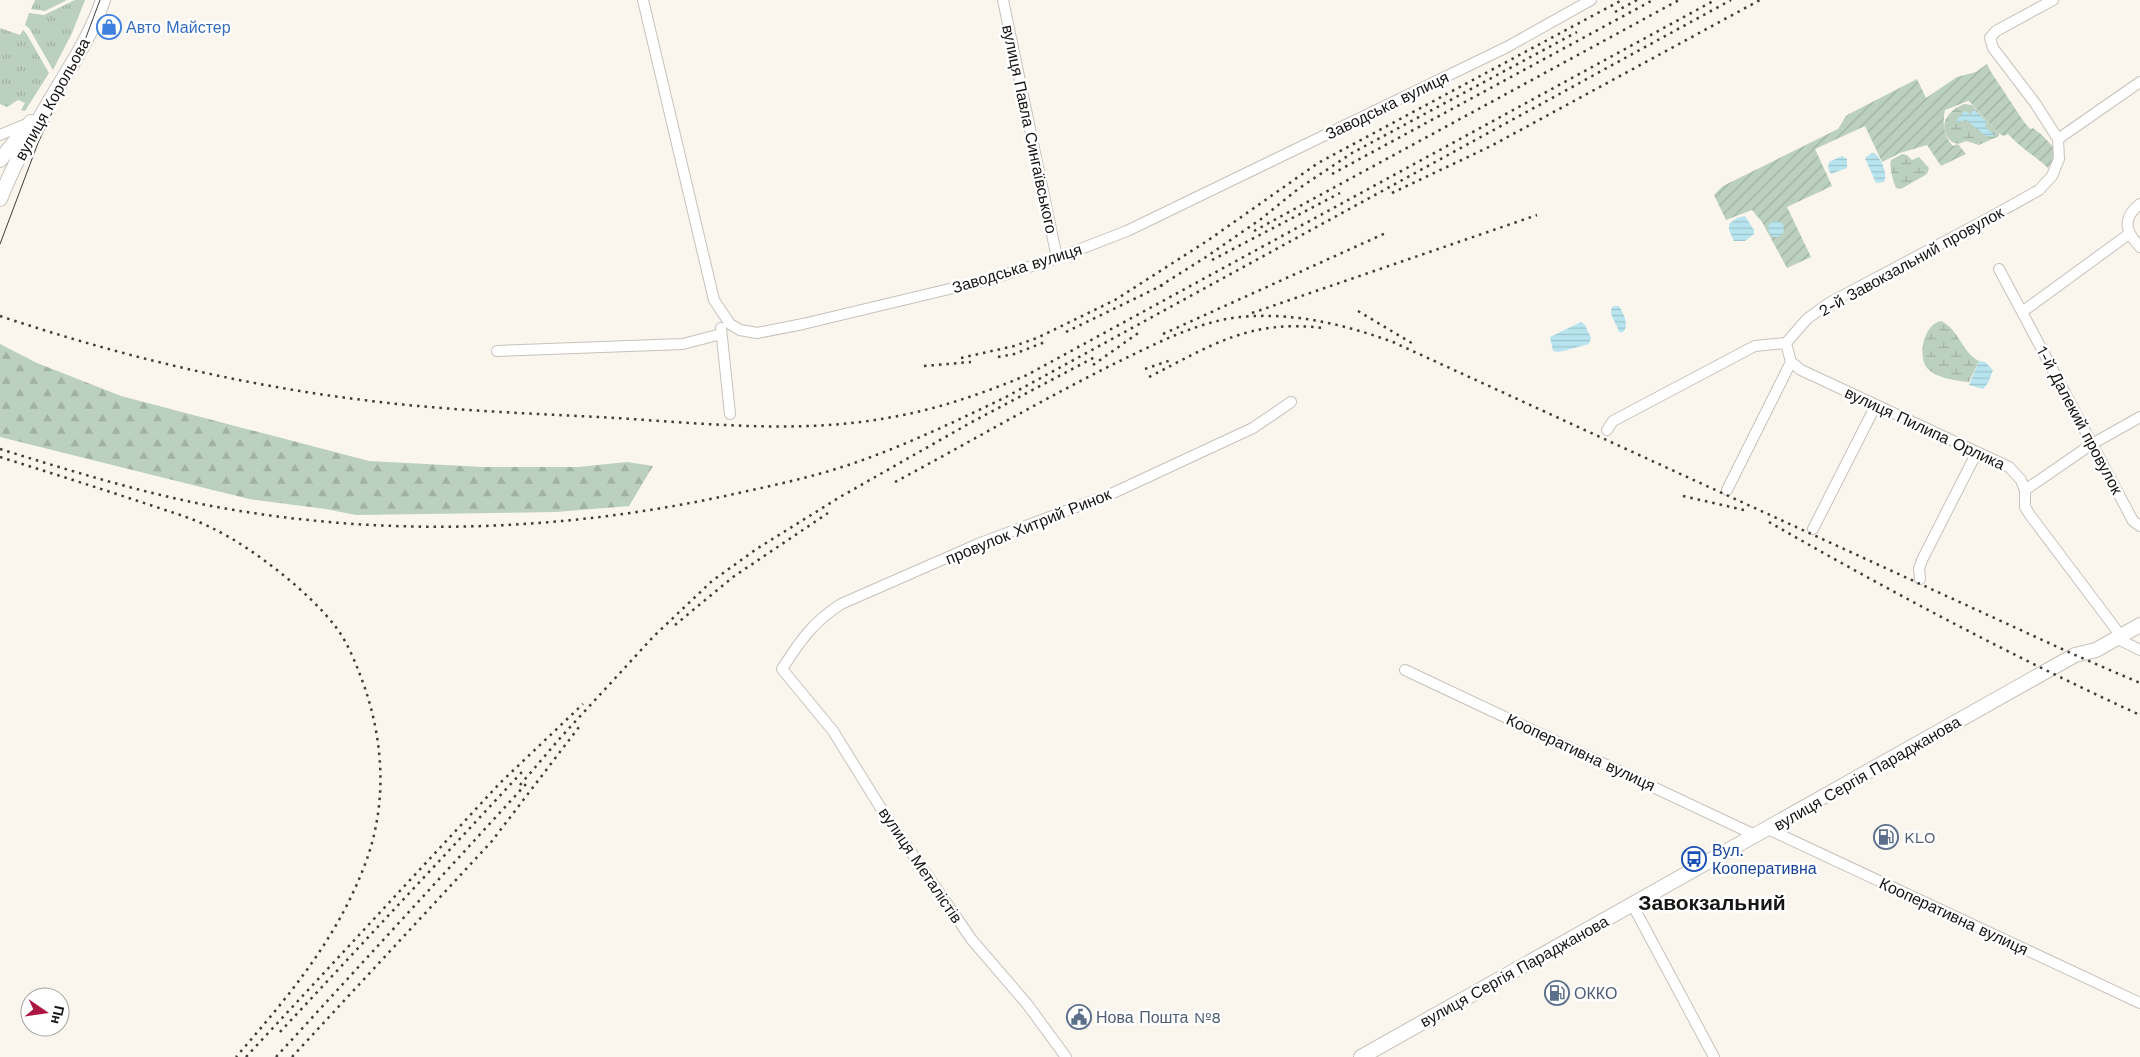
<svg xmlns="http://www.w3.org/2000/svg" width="2140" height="1057" viewBox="0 0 2140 1057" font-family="'Work Sans',sans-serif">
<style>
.grass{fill:url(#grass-tufts)}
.forest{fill:url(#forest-firs)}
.wetland{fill:url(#wetland-marsh)}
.garden{fill:url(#garden-furrows)}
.water{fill:url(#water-rules)}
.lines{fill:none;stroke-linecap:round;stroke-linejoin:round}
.minor-casing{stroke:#c7c2bb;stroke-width:12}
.major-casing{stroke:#c7c2bb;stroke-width:16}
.minor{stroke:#fff;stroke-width:10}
.major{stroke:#fff;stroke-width:14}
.tram{stroke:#3f3d3a;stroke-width:1}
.rail{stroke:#3f3d3a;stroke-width:2.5;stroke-dasharray:2.5 5;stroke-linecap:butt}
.labels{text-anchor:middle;stroke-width:5;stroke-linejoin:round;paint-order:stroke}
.shop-label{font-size:16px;fill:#366cbe;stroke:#fff;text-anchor:start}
.street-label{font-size:16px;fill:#181614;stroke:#fff}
.service-label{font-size:16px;fill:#4e5e75;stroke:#fff;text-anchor:start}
.transit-label{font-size:16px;fill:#164399;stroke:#fff;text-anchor:start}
.district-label{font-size:21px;font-weight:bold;fill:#181614;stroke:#fff}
</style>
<defs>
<pattern id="grass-tufts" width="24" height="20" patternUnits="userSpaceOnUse" patternTransform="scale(1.25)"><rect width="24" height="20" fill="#bbd0be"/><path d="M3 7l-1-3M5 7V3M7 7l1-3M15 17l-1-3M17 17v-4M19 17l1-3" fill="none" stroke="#a0b2a2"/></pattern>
<pattern id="forest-firs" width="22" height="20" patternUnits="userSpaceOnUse" patternTransform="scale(1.25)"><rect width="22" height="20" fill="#bbd0be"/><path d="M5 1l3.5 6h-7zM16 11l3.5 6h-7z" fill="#a0b2a2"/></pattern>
<pattern id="wetland-marsh" width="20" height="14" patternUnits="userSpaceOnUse" patternTransform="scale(1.25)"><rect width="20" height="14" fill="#bbd0be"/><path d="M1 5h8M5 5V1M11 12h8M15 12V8" fill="none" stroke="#a0b2a2"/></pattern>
<pattern id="garden-furrows" width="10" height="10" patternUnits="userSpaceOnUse" patternTransform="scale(1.25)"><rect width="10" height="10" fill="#bbd0be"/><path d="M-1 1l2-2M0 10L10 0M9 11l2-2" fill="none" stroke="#a0b2a2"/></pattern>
<pattern id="water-rules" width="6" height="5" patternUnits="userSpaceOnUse" patternTransform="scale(1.25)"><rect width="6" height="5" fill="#b7e4ee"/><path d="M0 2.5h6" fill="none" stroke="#9dc3cb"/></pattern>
</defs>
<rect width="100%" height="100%" fill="#faf5ed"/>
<path class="grass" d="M35,0H67L45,11L31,9Z
M75,0H85L72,33L53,70L29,28L25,25L29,13L44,15Z
M0,28L20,35L23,30L26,33L49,73L25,111L21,110L25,103L18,100L7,107L0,104Z"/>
<path class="forest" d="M0,344L37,363L121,396L369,461L483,467H578L627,462L653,466L629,506L556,512L356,515L326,509L249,499L0,437Z"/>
<path class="wetland" d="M1964,104L1972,105L1999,134V136L1979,145L1966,141L1958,144L1952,142C1936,126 1947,111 1964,104Z
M1902,154L1907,155L1912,160L1919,157L1929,168L1927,174L1901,189L1896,188C1893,181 1889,167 1891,160Z
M1941,321C1959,329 1962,353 1979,361L1969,382C1956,381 1936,378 1927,368C1917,356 1924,324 1941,321Z"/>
<path class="garden" d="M1987,64L1991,72L2024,122L2030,129L2033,128L2042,135L2054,148L2052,162L2048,168C2034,155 2022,149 2008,134L2004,136L1998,133L1970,102L1968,101L1945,110C1942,124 1944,136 1953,146L1958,144L1966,154L1941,166L1927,145L1900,153L1882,162L1865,126L1815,149L1832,186L1787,207L1811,257L1787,268L1762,222L1752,210L1726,220L1714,195L1723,186L1838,129L1846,116L1849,114L1917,79L1926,98L1957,77L1976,72Z"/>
<path class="water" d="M1974,110L1987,122L1985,127L1994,135V137L1986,136L1966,120L1955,123L1964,111L1968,112L1970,115Z
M1872,153L1876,154C1881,160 1888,173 1884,182L1876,183L1865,158Z
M1842,156L1847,159V168L1831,174L1828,168L1829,162Z
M1745,216L1754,230V234L1745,241H1734L1729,230V224L1737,218Z
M1768 229a8 8 0 1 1 16 0a8 8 0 1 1-16 0Z
M1613,306H1619C1623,313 1630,325 1623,332H1619C1617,323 1607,314 1613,306Z
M1581,322L1585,325L1591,338L1589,344L1559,352L1553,351L1550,337Z
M1979,361L1985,362L1993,370L1988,383L1983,389L1969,385Z"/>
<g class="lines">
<defs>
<path id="minor" d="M643,0L714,300L730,324L740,330L757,333L803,324L991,279L1057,258L1127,231L1507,47L1591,0
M1003,0L1057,258
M0,135L29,123
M2058,139L2140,82
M2140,204C2121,219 2126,232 2140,247
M2129,234L2022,312L2133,521L2140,526
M1999,269L2022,312
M721,328L730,414
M1786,343L1791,362L1801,370L2009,467L2021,480L2025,490L2092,444L2140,417
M497,351L683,344L721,334
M1607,430L1613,421L1749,349L1755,346L1786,343L1807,319L1829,303L1989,218L2039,190L2052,176L2059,159L2058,139L2035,103L1993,48L1990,38L1996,31L2053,0
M1727,490L1791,362
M2025,490V507L2030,515L2121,636
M1813,529L1876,405
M1920,579L1919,569L1922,560L1977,452
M2116,638L2140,650
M1405,670L1757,836
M1768,829L2140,1003
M1632,904L1714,1057
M1066,1057L1027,1004L972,940L882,810L833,731L782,669C800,641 813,622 841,604L978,544L1111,494L1253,428L1291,402"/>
<path id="major" d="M0,160L31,122
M0,199C15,161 36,124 57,89C74,61 93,31 103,0
M1361,1057L2075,655L2096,650L2140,625"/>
</defs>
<use href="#minor" class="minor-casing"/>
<use href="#major" class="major-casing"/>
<use href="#minor" class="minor"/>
<use href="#major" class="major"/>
<path class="tram" d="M0,244L38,143L82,48L100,0"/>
<path class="rail" d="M1615,12L1637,0
M1332,174L1653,0
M1392,193L1491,146L1760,0
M1254,231L1679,0
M1212,260L1340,193
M1160,286L1206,257L1261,219L1298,189L1352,153L1577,32
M1358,311L1415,345
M1252,313L1537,215
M0,316C117,355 240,385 363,400C441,410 520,413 598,417C693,422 792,435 887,418C935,410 982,394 1027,375L1715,0
M1066,332L1165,284
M1163,334L1388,232
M998,357L1014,354L1045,342
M961,358L1014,346L1037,338L1115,300L1207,241L1318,163L1622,0
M1093,365L1141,331
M924,366L971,362
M1145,369L1171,360
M1149,377C1212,345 1250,319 1323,328
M0,449C68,470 136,491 206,505C383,539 568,532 743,492C775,485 807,478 839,468C896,450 952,423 1006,397L1731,0
M0,457C51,473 102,489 153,506C174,513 195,519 214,529C253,548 309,592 335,626C346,640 353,657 359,672C384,735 389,803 364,867C335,942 287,998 236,1057
M895,482C972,441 1048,396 1126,358C1161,341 1201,321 1240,317C1293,312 1343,324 1393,342L2075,655L2140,683
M1683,496L1744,510
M1769,522C1889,591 2014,657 2140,715
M675,625L733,577L828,513
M520,785L561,737L654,636L712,581L758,548L840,497L970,423L1097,356
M280,1032L522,772
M246,1057L500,783L583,704
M276,1057L527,783
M292,1057L492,841L579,727"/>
</g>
<defs>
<symbol id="shop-ring" viewBox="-11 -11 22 22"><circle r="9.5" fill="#fff" stroke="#3f7fe0" stroke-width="1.5"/><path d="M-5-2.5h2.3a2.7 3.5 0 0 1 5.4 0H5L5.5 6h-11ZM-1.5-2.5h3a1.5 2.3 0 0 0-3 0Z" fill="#3f7fe0"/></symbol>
<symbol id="fuel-ring" viewBox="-11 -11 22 22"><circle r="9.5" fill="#fff" stroke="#5c6f8a" stroke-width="1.5"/><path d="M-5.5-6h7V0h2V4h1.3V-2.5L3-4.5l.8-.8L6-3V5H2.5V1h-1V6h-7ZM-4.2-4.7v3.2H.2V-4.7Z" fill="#5c6f8a"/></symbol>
<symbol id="bus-ring" viewBox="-11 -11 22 22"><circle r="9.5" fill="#fff" stroke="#1a4fb4" stroke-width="1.5"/><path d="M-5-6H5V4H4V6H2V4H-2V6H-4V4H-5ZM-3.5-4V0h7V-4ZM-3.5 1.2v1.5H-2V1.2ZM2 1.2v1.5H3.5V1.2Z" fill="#1a4fb4"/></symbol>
<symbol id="civic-ring" viewBox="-11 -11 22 22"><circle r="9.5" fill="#fff" stroke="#5c6f8a" stroke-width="1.5"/><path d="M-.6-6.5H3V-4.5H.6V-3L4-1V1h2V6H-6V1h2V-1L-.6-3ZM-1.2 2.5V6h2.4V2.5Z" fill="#5c6f8a"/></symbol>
</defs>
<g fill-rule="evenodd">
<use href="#shop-ring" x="95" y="13" width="28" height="28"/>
<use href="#fuel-ring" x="1872" y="823" width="28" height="28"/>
<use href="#bus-ring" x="1680" y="845" width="28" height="28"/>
<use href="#fuel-ring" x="1543" y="979" width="28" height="28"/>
<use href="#civic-ring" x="1065" y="1003" width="28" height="28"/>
</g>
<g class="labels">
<g class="shop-label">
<text x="126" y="33">Авто Майстер</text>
</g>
<g class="street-label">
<text transform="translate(52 99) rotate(-61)" y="6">вулиця Корольова</text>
<text transform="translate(1387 105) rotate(-26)" y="6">Заводська вулиця</text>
<text transform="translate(1030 129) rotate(78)" y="6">вулиця Павла Сингаївського</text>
<text transform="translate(1911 261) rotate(-29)" y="6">2-й Завокзальний провулок</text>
<text transform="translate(1017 268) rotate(-17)" y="6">Заводська вулиця</text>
<text transform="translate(2080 420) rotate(62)" y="6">1-й Далекий провулок</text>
<text transform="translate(1925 428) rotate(25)" y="6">вулиця Пилипа Орлика</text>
<text transform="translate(1028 526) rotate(-22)" y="6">провулок Хитрий Ринок</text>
<text transform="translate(1581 752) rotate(25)" y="6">Кооперативна вулиця</text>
<text transform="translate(1867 773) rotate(-30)" y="6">вулиця Сергія Параджанова</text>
<text transform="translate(921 865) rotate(56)" y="6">вулиця Металістів</text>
<text transform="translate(1954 916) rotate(25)" y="6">Кооперативна вулиця</text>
<text transform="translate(1514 971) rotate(-29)" y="6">вулиця Сергія Параджанова</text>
</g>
<g class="service-label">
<text x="1904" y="843">KLO</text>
<text x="1574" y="999">ОККО</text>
<text x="1096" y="1023">Нова Пошта №8</text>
</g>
<g class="transit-label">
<text x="1712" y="856">Вул.<tspan x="1712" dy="18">Кооперативна</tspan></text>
</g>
<g class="district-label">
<text x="1712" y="910">Завокзальний</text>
</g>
</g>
<g transform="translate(45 1012) rotate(103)"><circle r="24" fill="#ffffff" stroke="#a3a2a1"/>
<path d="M0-4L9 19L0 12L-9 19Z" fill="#ab1642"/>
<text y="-8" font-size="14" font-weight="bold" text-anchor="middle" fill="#181614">Пн</text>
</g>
</svg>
